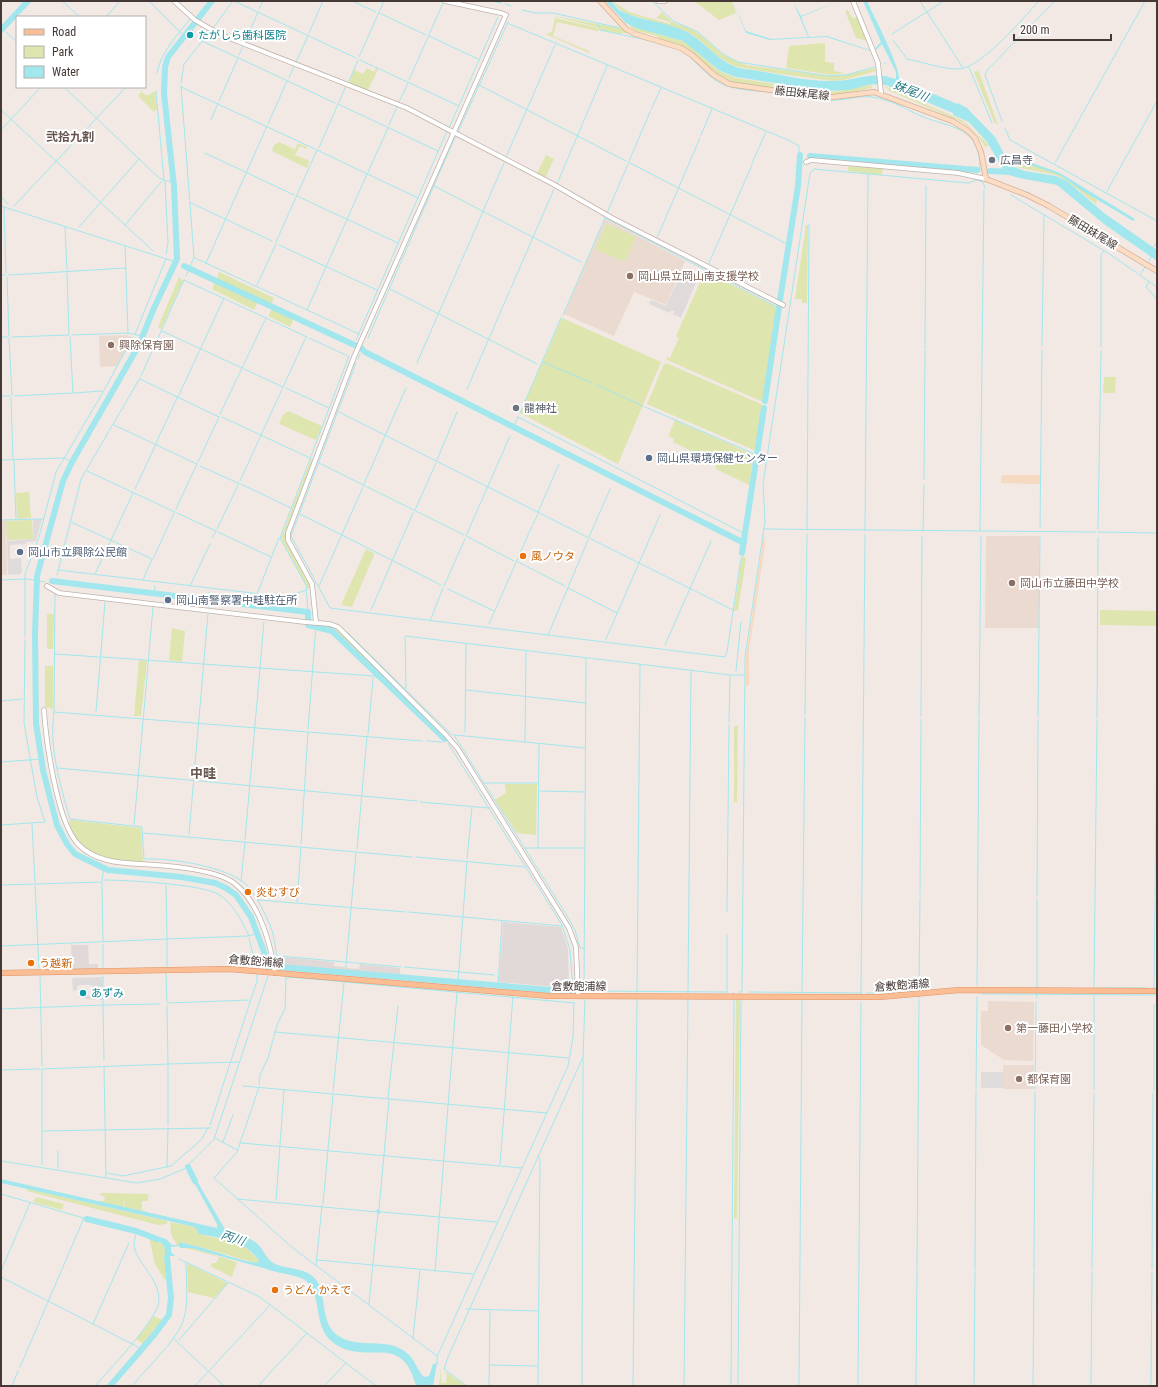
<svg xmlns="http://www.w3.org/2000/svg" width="1158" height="1387" viewBox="0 0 1158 1387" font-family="'Roboto Condensed','Noto Sans JP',sans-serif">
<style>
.industrial{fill:#e1d9d7}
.education{fill:#ebdacf}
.green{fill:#dee5ae}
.sand{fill:#f6d9c1}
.parking{fill:#dfdbda}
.water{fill:#a2e7ed}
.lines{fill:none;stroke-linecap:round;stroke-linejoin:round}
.stream{stroke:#a2e7ed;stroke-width:1}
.canal{stroke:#a2e7ed;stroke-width:3.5}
.river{stroke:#a2e7ed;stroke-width:6}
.tertiary-casing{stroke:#c0b2ab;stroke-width:5.5}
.secondary-casing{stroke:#d4b098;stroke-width:6}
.primary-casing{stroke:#df9365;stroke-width:6}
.tertiary{stroke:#fff;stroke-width:4}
.secondary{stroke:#fddcc4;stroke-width:4.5}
.primary{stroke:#fbbd94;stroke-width:5}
.culture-dot{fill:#0f9aa8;stroke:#fff;stroke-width:1.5}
.worship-dot{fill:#6b7280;stroke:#fff;stroke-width:1.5}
.education-dot{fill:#8d6e63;stroke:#fff;stroke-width:1.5}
.service-dot{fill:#5c6f8a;stroke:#fff;stroke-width:1.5}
.food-dot{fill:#e8710a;stroke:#fff;stroke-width:1.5}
.labels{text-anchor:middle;stroke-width:4;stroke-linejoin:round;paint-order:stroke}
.culture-label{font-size:11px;fill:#0d838f;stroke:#fff;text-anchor:start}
.street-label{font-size:11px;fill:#443935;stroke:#fff}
.worship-label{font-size:11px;fill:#5b616d;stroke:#fff;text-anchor:start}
.education-label{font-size:11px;fill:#785e54;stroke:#fff;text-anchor:start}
.service-label{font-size:11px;fill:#4e5e75;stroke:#fff;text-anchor:start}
.food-label{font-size:11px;fill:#c56008;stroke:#fff;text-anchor:start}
.water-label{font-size:12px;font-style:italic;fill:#2a7c85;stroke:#fff}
.neighbourhood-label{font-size:12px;font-weight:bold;fill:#66534c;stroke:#fff}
.quarter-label{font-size:13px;font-weight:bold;fill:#66534c;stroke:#fff}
</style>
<rect width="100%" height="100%" fill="#f2e9e5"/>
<path class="industrial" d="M503,922L561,927L568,949L569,988L499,982Z
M71,945H88L89,964H98V969L72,970Z
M282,957L334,962V966L345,967L344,970L281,965Z
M360,964L400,968V976L346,970V968L359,969Z"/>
<path class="education" d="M605,219L685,261L666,305L634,292L614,336L564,314Z
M127,335L132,337L117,366L100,367L99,336Z
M1,516L2,521L6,520L7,575H1Z
M986,536H1039V628H985Z
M988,1001L1034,1002L1033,1061L1004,1060L981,1045V1011H988Z
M1003,1065H1034V1089H1003Z"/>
<path class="green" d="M612,1L629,12L670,24V22L656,18L662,12L672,22L689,28L701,35L723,55L746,65L830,76L845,75L877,68V71L843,80L833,81L773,73L734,66L717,56L701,41L686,31L628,14L619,9Z
M694,1H732L736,13L719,20Z
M848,10L852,18H856L857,14L868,41L856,38L845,11Z
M550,15L624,29L628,33H621V34L601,30L600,28Z
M555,18L598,28L599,31H597L557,22L553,36L589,51V53L546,34L552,32Z
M628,25L685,42L719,71L736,78L827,92L839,91L877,84L872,86L871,88L826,97L732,82L717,76L691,51L659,39L657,36L636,31Z
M825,43V62L834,63V71L845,73L832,75L786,68L789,46Z
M367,68L374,72L376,68L378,69L368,90L349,83L354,70L363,74Z
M977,71L979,72L998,125L994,122L974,72Z
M884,86L964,121L989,145L985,147L977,134L964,123L890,91Z
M143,89L142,92L147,96L155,91L157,109L154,112L138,96Z
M279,142L294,149L293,153L298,143L307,147V149L300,146L295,155L310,161L307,168L272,151L274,145Z
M546,155L554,159L545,178L537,173Z
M1019,160L1061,175L1097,200L1096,204L1067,181L1056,175L1016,167Z
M854,165L883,168L882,175L848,171V166L854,167Z
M607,224L636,237L626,260L622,261L595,249Z
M806,225H808L807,303H802V299H795Z
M705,271L778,308L763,402L667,360V357L670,358L679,338L676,336Z
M219,272L274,298L271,305L217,279Z
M179,277L183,281L161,329L158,327Z
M215,282L258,301L254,310L212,289Z
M272,309L294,319L290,327L268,316Z
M562,318L661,362L618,464L520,413Z
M666,363L763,405L756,451L647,404L663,366Z
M1104,377H1116L1115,393H1103Z
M288,411L322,426L316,440L279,424L283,415Z
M675,420L754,455L749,485L716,469V463L673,442L674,439L668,436Z
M311,459L313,460L285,537L310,583L311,587L308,589L281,538Z
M29,492L31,518L17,519L16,493Z
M32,520L33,539L7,540L6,521Z
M366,549L374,553V555L352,607L341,605Z
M742,555L746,559L738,610L734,611Z
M1100,610L1156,611V626L1100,625Z
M47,614H54L53,649H47Z
M320,624L329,626L337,630L392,683V686L335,632L319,626Z
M172,628L185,631L182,662L169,660Z
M139,660L147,661L141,716H134Z
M45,666H53V709L45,707Z
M738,725L737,802H734V727Z
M505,784H537L536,835L517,833L495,800L506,793Z
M71,820L141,828L143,863C109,860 81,857 68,822Z
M736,1000H739L740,1003L737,1219L734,1218Z
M28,1189L167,1221V1224L158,1225L27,1191Z
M101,1193L148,1194V1201H142V1210L147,1212L124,1207L126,1195L123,1207L97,1201H104L105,1197L100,1195Z
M36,1197L64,1204L62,1210L33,1202Z
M170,1222L195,1227L199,1234L241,1244L247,1248L259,1261L257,1263C231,1257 205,1247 179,1242V1245H177L171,1234Z
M149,1237L162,1244L165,1247L167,1280L164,1279L155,1264Z
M185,1248H191L237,1262L232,1277L210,1266L213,1263H216L219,1257Z
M189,1264L225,1282L228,1283L214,1298L188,1292L187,1265Z
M154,1316L162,1320L143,1344L136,1339Z
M441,1367V1383H446L447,1374H444L446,1372L466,1386H439Z"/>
<path class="sand" d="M1002,475H1040V484L1001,483Z
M764,533L765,545L749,651V685L746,687V657Z"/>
<path class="parking" d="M680,276L696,283L681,318L673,314L674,311H671L670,313L649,304L651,300L666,306Z
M42,519L36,541L26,542L25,544L10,545V559L21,558L22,572L20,574L8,575L7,541L33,539V520Z
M102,977L103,1000L85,999V996L92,995V985H80L77,986V990L73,991L72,978Z
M981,1072H1003V1088H982L981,1087Z"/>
<path class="water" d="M605,1H611L619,10L628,14C648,22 674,23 692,35C709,46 722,66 745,69C771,72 804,82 833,81C857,81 871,70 896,79V72L882,44L874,52L826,37L770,40L746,33L732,1L746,31L771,39L808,37L793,1L801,16L839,1L801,17L809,37L827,36L873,51L881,42L863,1H867C874,17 900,66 899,79L957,104L958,103L967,108L995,137L1009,163L1014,167L1025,171L1056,176L1067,181L1104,213L1157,250V261L1104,224L1057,185L1019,178L1006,174L987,142L969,122L953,115V113L886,85L872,84L849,90L827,91L736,77L720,71L683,41L636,28L626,23Z
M1021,159L1060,173L1135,219L1133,221L1081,190L1060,175L1016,160Z
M193,1174L226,1231C236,1235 247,1236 255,1242C263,1247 266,1260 275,1264C289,1270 307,1267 317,1281C327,1297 320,1322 337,1335C356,1349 381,1338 401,1349C416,1357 415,1368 424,1377L429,1376L433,1364L437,1363L433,1386H416C402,1331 368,1366 335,1344C311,1328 324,1295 305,1280C296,1274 278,1274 267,1269L191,1248H180L179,1246L171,1247V1252L175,1256H170L167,1264H166C163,1245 170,1246 149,1237L150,1234L166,1239L172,1245H179V1242C206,1247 231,1259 257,1263L259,1261C244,1239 223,1239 199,1234L195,1227L1,1183V1179L217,1228V1224L191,1177V1175Z"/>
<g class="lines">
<path class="stream" d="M62,1L80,17
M149,1L185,37
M234,1L356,58
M352,1L376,12
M492,1L501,3
M652,1L673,21L698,32L723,54L738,62L828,76L846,75L875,67
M920,1L963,68
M505,4L511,6
M259,9L263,1
M522,10L535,13H553L620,28
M379,13L426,35
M106,17L120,1
M507,23L788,140L799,146V155
M598,24L600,30L651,41
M213,28L233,1
M2,29H3
M6,32L17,42
M309,33L323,1
M892,34L944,1
M429,36L478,59
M893,40L907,59C923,62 941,69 958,69C981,69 1023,18 1039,1
M202,41L335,103
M245,42L258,12
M687,54C696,62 705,73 715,80C730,90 750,90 768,92
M239,55L243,46
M359,57L384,1
M360,60L459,106
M296,62L308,36
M884,64L886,63
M969,67L992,123
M157,73C161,51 177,36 190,19
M289,78L294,66
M409,80L443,3
M349,81L358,60
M181,83L184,64L211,30
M479,85L626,161
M181,86L194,257L186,276
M64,87L158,177L165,181H173
M181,87L315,149
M156,91L164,180
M163,91H164
M826,100C842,102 857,95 872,97C890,99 905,109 921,116C952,129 981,125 980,171
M219,101L238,58
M339,102L346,86
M399,102L408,83
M338,104L438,151
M1,110L153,251
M651,110L661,88
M211,120L218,103
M1002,121L985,75L988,69L1055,1
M268,124L287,81
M389,125L397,107
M449,128L498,17
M1005,128L1010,140L1157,221
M1,130L41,87
M458,132L508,22
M701,135L712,109
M319,148L338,104
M317,150L418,198
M205,153L294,195
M506,157L555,45
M629,161L650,112
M628,162L789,245
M752,163L766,132
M1055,163L1145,1
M1010,166L1017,160
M368,172L388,128
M165,182L168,243L166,254
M557,184L607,66
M434,186L581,262
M1106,193L1157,101
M1011,195L1108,253L1157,287
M1,196L8,204
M297,196L398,243
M191,203L272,241
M1,206L176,262
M14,206L126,87
M4,207L6,273
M607,213L628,164
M605,218L779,308
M125,225L162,181
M65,227L67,270
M79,227L139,159
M657,238L700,138
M276,242L317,150
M279,245L377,290
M125,246L128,333
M1153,248L1157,242
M195,258L359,334
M1149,261L1151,257
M461,262L504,163
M206,263L267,126
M708,265L752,165
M1141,274L1145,267
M1,275H5
M9,275L126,268
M7,277L9,336
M184,280L307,337
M1149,282L1146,287L1157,299
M257,285L276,244
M511,288L554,189
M390,289L537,364
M307,310L367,174
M563,315L605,218
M162,331L242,368
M135,334L166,259
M72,335L128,333L142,336
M1,337H8
M12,337L69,335L67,273
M309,338L348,356
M368,338L455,137
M9,339L12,395
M356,340L447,131
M1042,346L1044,215
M1101,347V255L1104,251
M925,348L926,186
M358,359L360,354
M543,362L592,383
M356,363L291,536L330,608L725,657L727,652L741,558
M417,363L460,264
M244,369L283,387
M141,376L184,280
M140,379L219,417
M597,385L643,406
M286,388L329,408
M467,389L510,290
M74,393L102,391
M179,395L224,298
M1,396H10
M14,396L73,393L70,337
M11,398L13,459
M645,407L757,455
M339,412L587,537
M520,413L561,318
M220,414L266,318
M222,417L310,458
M518,417L745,534
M114,425L197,464
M512,430L518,417
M510,436L466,536L514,561
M156,443L178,396
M1,460L64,458L72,462
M14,460L16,520
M437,460L457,412
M198,462L219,417
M319,463L464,535
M200,466L238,483
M87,471L175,512
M924,479L925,350
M240,481L306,337
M241,484L291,508
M364,484L406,388
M135,489L156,444
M176,509L197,464
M415,510L436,463
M538,512L559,464
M177,513L216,531
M300,514L441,585
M660,515L639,563L733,610
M2,520L43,519
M71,522L152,559L143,580
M533,524L538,514
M1040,528L1042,350
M217,529L239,483
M764,529L1095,532
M1098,529L1101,351
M807,530L809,224
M865,531L868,174
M923,531L924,485
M980,531L984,190
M218,532L271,557
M1098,532L1157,533
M589,537L610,489
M212,538L216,531
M589,538L639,563L606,639
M153,559L174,513
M518,562L565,586
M58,570L286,597L306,590
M95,574L133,493
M57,575L81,479L140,378
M1,580L28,579L45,582
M190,586L210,544
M319,586L363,487
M444,586L465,539
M568,588L617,613
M448,589L494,611
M55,593L54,712C49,748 60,784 70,819L142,827L144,859C171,858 226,866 247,885C257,896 264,912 270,925C276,940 275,954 280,967
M154,594L155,586
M257,594L279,538
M208,599L209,592
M208,608L209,600
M371,610L413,513
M308,612L306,585L280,538L349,356
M430,621L443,588
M489,624L532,526
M348,633L452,735
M548,635L588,540
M25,637V574L39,537L56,472L103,392L133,337
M665,645L711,541
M55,654L99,657
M102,657L260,668
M260,668L374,676
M736,671L741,622
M406,689L405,636L730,675H745
M466,690L586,703
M1,701L22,699
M54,712L422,741
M96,712L105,602
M805,715L807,534
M921,716L922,537
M979,717L981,537
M1038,717L1040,536
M1097,718L1098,538
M1157,718V684
M729,722L730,676
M308,729L316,626
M465,732L466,644
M368,734L373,679L376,673
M454,735L569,919L575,930L580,948H584
M455,735L585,748
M427,741L442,742
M525,742L526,651
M448,743L562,925L570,950L573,989
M1,762L42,759
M57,768L417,801
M484,783H538
M540,791L585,792
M420,802L489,808
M32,824L35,882
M1,825L45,822L37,797L24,723L25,640
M134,825L153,607
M143,833L412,857
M189,834L208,614
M245,839L264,622
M301,844L308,732
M524,848H584
M538,848L539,744
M357,849L367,736
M416,857L526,867
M467,859L472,807
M102,879L104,868
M102,880C125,880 200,884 218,894C233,903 242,921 249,936L257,933
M241,881L245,842
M102,883L103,941
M1,885L34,884
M166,886L167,939L248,936
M920,895L921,719
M1037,896L1038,720
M1155,897L1157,721
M258,900L406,912
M297,902L301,847
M409,912L562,926
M727,912L729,725
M249,938L256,967
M103,944V968
M1,946L167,939V967
M279,956L401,967
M267,966H272
M404,967L494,975
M39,968L35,884L102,882
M166,974L167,1003
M40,976L42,1066
M345,976L356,853
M286,979L290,977L324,980L574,1003
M458,982L467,862
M977,985L979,719
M498,986L502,921
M919,987L920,898
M1094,987L1097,720
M1154,987L1155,899
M1037,988V899
M1098,988H1146
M1153,988H1157
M584,991L586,658
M588,991L727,992
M637,992L640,665
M727,992V935
M733,992L734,994
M739,992H742L745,657L765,521L763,484L810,173L814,169L968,183L977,180L983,182L985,188
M749,992L862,993
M905,992L927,990
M688,993L691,671
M867,993H898
M1036,993L1037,998
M861,994L865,535
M982,994L1157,995
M802,995L805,718
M919,996V998
M169,1003L249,1000
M1,1009L103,1005V976
M275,1032L569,1058
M104,1060L103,1005L160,1004
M104,1067L106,1178
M1,1070L40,1069
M259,1085L260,1075L268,1058L277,1025L285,1009L286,978
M243,1086L547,1113
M259,1087L237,1152L214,1178L294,1249L437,1356
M976,1089L977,997
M1035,1089L1036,1002
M1094,1090V994
M1154,1091V1005H1157
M333,1092L344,983
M388,1098L398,1006
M168,1125V1064L239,1062
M210,1125L257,981V974
M43,1131L211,1128
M215,1138L237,1150
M223,1142L233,1115
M241,1143L522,1168
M1,1161L137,1183L160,1179L184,1169L214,1139L268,976
M42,1165V1069L168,1064L167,1006
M500,1165L513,996
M167,1167L168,1128
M58,1168V1151
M107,1173L123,1176L171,1166L201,1140L208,1128
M1,1194L87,1219
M237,1199L378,1212L369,1304
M276,1200L284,1090
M323,1204L333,1095
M379,1209L389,1100
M381,1212L497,1222
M179,1259L260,1297L376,1386
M317,1260L473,1274
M316,1265L322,1206
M917,1268L919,1000
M975,1269L976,1092
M1034,1269L1035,1092
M1092,1269L1094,1093
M1152,1269L1153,1093
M1,1271L30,1203
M435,1271L457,992
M1,1277L142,1349
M466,1309L538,1311
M93,1324L129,1243
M173,1338L224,1386
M413,1338L420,1270
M179,1340L228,1283
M437,1364V1357L568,1066L573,1037L574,1002
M490,1365L537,1366
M20,1367L84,1218
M12,1386L18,1371
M95,1386C108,1371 158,1319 159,1301C160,1277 134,1262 134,1243C134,1240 136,1235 137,1231
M132,1386C146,1368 179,1339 184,1318C189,1300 186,1280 186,1262
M195,1386L270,1305
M258,1386L307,1333
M324,1386L346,1363
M467,1386L444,1369L448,1357L583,1057L585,1000
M489,1386L490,1311
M538,1386L540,1158L538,1156
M582,1386L583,1058
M633,1386L637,999
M684,1386L688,999
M731,1386L734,1000
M738,1386L741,999
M799,1386L802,1000
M858,1386L861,1002
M916,1386L917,1270
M974,1386L975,1271
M1033,1386L1034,1271
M1091,1386L1092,1272
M1151,1386L1152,1272"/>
<path class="canal" d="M378,1211L379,1212"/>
<path class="river" d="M212,1L168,57L165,67L164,94L174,186L177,259L154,308L139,345L72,462L63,481L37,576L35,633L36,723L43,770L57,825L67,844L75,854L108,870L181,877L215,883L226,888L236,895L251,917L263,949L268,968
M1,30L28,1
M810,156L977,170
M990,171L1012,172
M184,266L361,348L365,352L744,543
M780,300L798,186L800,155
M765,401L779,307
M742,553L764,408
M52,581L308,612V625L332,631L445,739
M280,967L574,992
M188,1167L195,1181
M87,1219L136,1231L157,1239
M110,1386L154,1335L169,1315L171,1298L167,1257"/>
<defs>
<path id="tertiary" d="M174,1L195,20L219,34L407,108L553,184L612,218L783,305
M658,1H665
M853,1L878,63L881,93
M806,162L811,160L958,173L986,179
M47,586L59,593L305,622L330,624L338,627L446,735L458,749L569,928L576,947L578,996
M316,622L312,584L288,540V533L354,357L505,17L506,15L501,13L445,1
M44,710C46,741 57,822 78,844C94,861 118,863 140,864C164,865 215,869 234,883C260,903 270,942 275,973"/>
<path id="secondary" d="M600,1L626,29L635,34L681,48L692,55L714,75L729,84L825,98L874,92L952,121L967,130L975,138L981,152L986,179L1027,195L1049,206L1157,271"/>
<path id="primary" d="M1,973L229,969L549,996L880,997L959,990L1157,991"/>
</defs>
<use href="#tertiary" class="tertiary-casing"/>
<use href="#secondary" class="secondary-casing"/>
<use href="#primary" class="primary-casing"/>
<use href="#tertiary" class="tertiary"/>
<use href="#secondary" class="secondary"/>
<use href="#primary" class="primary"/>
</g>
<g class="culture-dot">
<circle cx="190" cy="35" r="4"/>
<circle cx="83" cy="993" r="4"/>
</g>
<g class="worship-dot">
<circle cx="992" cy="160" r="4"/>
<circle cx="516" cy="408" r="4"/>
</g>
<g class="education-dot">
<circle cx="630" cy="276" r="4"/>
<circle cx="111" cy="345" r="4"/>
<circle cx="1012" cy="583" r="4"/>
<circle cx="1008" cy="1028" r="4"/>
<circle cx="1019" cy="1079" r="4"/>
</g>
<g class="service-dot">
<circle cx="649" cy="458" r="4"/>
<circle cx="20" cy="552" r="4"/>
<circle cx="168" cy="600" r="4"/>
</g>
<g class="food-dot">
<circle cx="523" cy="556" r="4"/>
<circle cx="248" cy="892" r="4"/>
<circle cx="31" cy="963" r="4"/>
<circle cx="275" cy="1290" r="4"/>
</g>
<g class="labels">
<g class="culture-label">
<text x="198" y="39">たがしら歯科医院</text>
<text x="91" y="997">あずみ</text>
</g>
<g class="street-label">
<text transform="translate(802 93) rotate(6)" y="4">藤田妹尾線</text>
<text transform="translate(1093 232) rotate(31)" y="4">藤田妹尾線</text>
<text transform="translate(256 961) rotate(4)" y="4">倉敷飽浦線</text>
<text transform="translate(902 985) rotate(-4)" y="4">倉敷飽浦線</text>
<text x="579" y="990">倉敷飽浦線</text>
</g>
<g class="worship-label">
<text x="1000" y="164">広昌寺</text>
<text x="524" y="412">龍神社</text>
</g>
<g class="education-label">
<text x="638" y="280">岡山県立岡山南支援学校</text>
<text x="119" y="349">興除保育園</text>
<text x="1020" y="587">岡山市立藤田中学校</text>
<text x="1016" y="1032">第一藤田小学校</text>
<text x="1027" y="1083">都保育園</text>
</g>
<g class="service-label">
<text x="657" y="462">岡山県環境保健センター</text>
<text x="28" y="556">岡山市立興除公民館</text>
<text x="176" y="604">岡山南警察署中畦駐在所</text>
</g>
<g class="food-label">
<text x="531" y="560">風ノウタ</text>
<text x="256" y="896">炎むすび</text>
<text x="39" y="967">う越新</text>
<text x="283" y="1294">うどん かえで</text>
</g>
<g class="water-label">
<text transform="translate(911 91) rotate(22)" y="4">妹尾川</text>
<text transform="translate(233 1238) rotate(19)" y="4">丙川</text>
</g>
<g class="neighbourhood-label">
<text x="70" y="141">弐拾九割</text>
</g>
<g class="quarter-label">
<text x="203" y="778">中畦</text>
</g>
</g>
<rect width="1158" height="1387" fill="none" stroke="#443935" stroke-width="4"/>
<rect x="16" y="16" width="130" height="72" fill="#ffffff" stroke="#b4b0ae"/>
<rect x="24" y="29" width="20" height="6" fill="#fbbd94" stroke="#b4b0ae"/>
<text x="52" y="36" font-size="12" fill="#443935">Road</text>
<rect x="24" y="46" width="20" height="12" fill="#dee5ae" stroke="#b4b0ae"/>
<text x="52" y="56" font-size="12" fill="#443935">Park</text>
<rect x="24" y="66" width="20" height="12" fill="#a2e7ed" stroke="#b4b0ae"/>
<text x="52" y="76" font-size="12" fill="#443935">Water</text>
<path d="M1014 34v6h97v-6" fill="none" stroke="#443935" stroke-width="2"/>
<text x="1020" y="34" font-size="12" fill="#443935" stroke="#ffffff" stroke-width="3" paint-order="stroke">200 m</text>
</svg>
